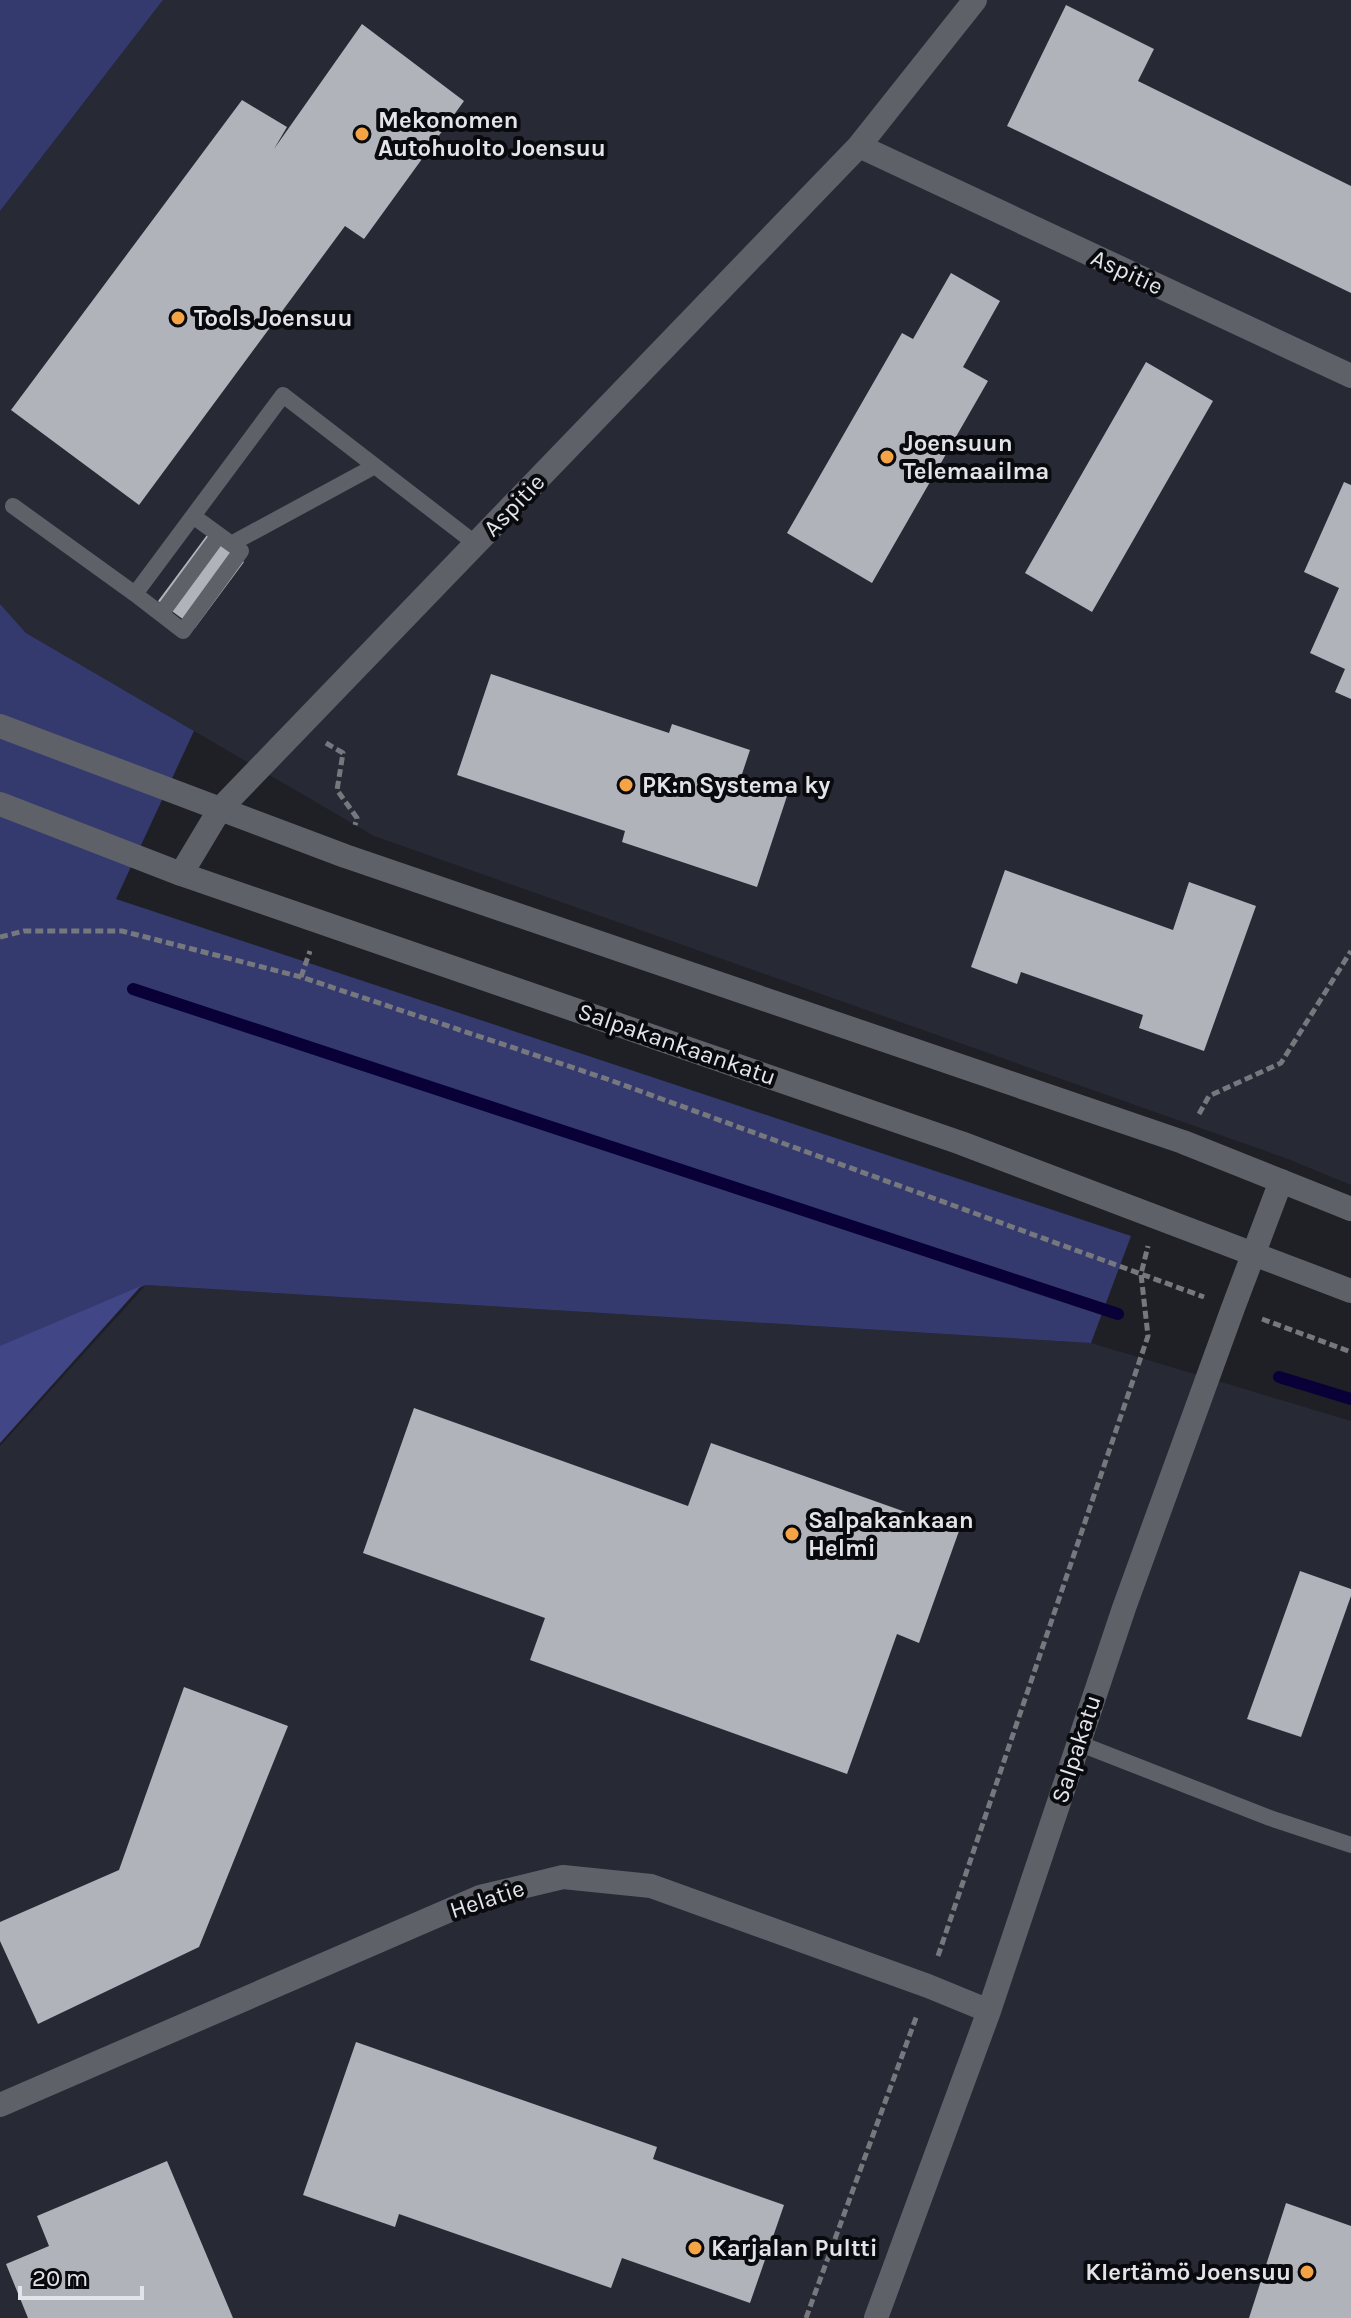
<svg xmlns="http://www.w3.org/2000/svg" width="1351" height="2318" viewBox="0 0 1351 2318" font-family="Karla,sans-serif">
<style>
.built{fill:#272935}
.green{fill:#343a6d}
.forest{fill:#414786}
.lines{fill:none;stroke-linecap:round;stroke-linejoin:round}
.stream{stroke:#080037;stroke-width:12}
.building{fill:#b1b3bb}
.path{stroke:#77787d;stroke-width:5;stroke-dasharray:8 4;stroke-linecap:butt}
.service{stroke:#5f6169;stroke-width:16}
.minor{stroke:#5f6169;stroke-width:24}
.secondary{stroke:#5f6169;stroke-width:24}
.poi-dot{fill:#f4a345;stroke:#090a0d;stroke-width:3}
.labels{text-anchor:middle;stroke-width:8;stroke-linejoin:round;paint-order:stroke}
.poi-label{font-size:24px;font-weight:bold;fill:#e3e4e9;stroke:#090a0d;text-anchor:start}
.street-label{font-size:24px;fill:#e3e4e9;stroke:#090a0d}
</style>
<rect width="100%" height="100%" fill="#1f2026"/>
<path class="built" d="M163,0H1351V1185L1288,1159L374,836L26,633L0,604V211Z
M146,1285L1091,1343L1351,1421V2318H0V1446Z"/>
<path class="green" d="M0,0H163L0,211Z
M0,604L26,633L194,731L116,899L1131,1236L1091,1343L146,1285L0,1348Z"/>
<path class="forest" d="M141,1286L0,1443V1346Z"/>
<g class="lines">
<path class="stream" d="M133,989L1118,1314
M1279,1377L1351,1399"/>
</g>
<path class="building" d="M1066,5L1154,49L1138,81L1351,186V293L1007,126Z
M362,24L464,101L364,239L345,226L139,505L11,410L242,100L287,127L274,149Z
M951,273L1000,301L963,367L988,381L872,583L787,533L902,333L913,339Z
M1146,362L1213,401L1092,612L1025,573Z
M1344,482L1351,485V699L1335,692L1345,669L1310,653L1339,588L1304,572Z
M207,535L244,562L195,628L158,601Z
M491,674L669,733L672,724L750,750L741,777L788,793L757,887L622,842L625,831L457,775Z
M1005,870L1173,930L1189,882L1256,906L1204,1051L1139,1028L1143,1015L1021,972L1017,984L971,967Z
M414,1408L688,1506L711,1443L959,1531L919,1643L897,1634L847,1774L530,1660L545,1618L363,1553Z
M1300,1571L1351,1589V1596L1301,1737L1247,1719Z
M184,1687L288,1726L199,1947L38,2024L0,1941V1922L119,1870Z
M356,2042L657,2147L653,2159L784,2205L750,2303L622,2258L611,2288L399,2214L395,2227L303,2195Z
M167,2161L233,2318H28L6,2264L49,2246L37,2216Z
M1286,2203L1351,2226V2318H1249Z"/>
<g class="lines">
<path class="path" d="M326,743L343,753L337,790L357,818L355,825
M0,937L24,931H122L301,977L607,1079L1204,1297
M301,977L310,951
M1199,1114L1209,1096L1281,1063L1351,951
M1262,1319L1351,1352
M938,1956L1148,1336L1141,1274L1148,1246
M806,2318L917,2015"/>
<path class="service" d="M13,506L135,594L283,395L476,544
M231,544L375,466
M135,594L183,631L241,551L193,516
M161,614L219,535
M1078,1743L1270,1818L1351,1845"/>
<path class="minor" d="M859,146L975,0
M181,874L220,809L859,146L1351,376
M0,2105L480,1897L563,1877L651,1886L928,1986L989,2011
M876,2318L989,2011L1124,1608L1233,1308L1281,1181"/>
<path class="secondary" d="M0,726L345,856L1183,1142L1351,1209
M0,804L181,874L961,1143L1351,1291"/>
</g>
<g class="poi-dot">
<circle cx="362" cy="134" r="8"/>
<circle cx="178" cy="318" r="8"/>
<circle cx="887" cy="457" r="8"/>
<circle cx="626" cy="785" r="8"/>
<circle cx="792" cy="1534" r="8"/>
<circle cx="695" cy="2248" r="8"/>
<circle cx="1307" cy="2272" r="8"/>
</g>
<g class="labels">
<g class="poi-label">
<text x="378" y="128">Mekonomen<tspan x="378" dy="28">Autohuolto Joensuu</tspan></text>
<text x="194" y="326">Tools Joensuu</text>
<text x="903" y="451">Joensuun<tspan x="903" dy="28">Telemaailma</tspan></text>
<text x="642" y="793">PK:n Systema ky</text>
<text x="808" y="1528">Salpakankaan<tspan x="808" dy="28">Helmi</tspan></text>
<text x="711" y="2256">Karjalan Pultti</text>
<text x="1291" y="2280" text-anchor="end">KIertämö Joensuu</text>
</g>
<g class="street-label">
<text transform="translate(1127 272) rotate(25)" y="8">Aspitie</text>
<text transform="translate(514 505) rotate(-46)" y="8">Aspitie</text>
<text transform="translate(677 1044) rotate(19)" y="8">Salpakankaankatu</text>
<text transform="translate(1076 1749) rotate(-72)" y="8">Salpakatu</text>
<text transform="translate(487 1899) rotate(-18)" y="8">Helatie</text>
</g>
</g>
<path d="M20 2286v12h122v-12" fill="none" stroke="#e3e4e9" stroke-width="4"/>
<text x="32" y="2286" font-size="24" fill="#e3e4e9" stroke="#090a0d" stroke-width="6" paint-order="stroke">20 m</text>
</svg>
